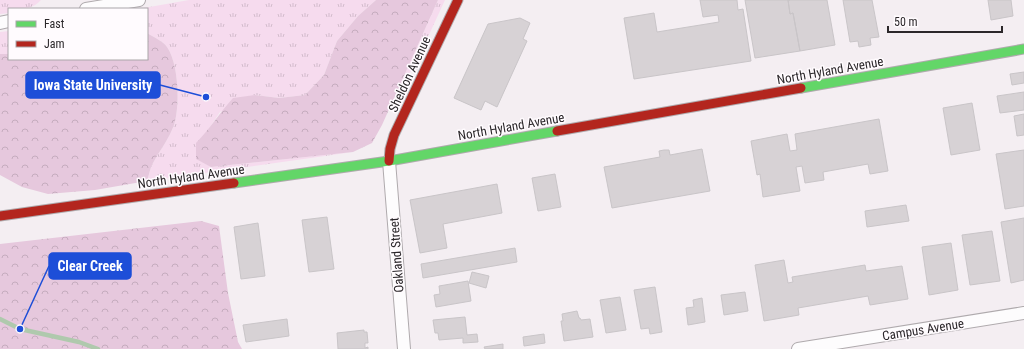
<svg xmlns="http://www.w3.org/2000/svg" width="1024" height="349" viewBox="0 0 1024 349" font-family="'Roboto Condensed',sans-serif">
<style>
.grass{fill:url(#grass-tufts)}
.forest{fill:url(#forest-crowns)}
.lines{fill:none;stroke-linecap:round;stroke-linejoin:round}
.stream{stroke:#afc9ad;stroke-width:4.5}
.building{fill:#d7d2d5;stroke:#c9c5c8}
.street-casing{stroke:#afaaad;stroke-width:14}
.fast-casing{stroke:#afaaad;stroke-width:11}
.jam-casing{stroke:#afaaad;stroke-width:11}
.street{stroke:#fdfcfd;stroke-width:12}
.fast{stroke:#63d668;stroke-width:9}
.jam{stroke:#b3261e;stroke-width:9}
.labels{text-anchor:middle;stroke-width:3;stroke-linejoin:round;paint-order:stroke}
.street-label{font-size:13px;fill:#2b272a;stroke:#fffbfe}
.leader{fill:none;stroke:#1d4ed8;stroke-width:1.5}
.callout-dot{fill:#1d4ed8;stroke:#fffbfe;stroke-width:1.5}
.callout{fill:#1d4ed8;stroke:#1d4ed8;stroke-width:1.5}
.callout-label{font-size:14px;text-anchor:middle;font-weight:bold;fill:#fff}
</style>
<defs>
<pattern id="grass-tufts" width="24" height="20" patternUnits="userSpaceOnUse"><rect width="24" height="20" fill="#f6dbee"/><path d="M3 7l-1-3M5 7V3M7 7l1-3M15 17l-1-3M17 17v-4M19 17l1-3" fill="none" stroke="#d3bccc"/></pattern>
<pattern id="forest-crowns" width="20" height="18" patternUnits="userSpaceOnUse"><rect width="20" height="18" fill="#e6c8dd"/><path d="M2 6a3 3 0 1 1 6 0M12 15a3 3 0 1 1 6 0" fill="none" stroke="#c5acbe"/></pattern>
</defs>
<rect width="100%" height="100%" fill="#f4eef2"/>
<path class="grass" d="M0,0H41C32,10 22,9 9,9V13L0,14Z
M189,0H376L358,16L337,41L324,75L305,95L279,98L255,95L220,112L206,133L196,144L211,167L353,152L147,181C149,175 150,168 153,163C160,150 169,139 174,125C180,106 179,64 167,47C163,41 153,37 147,33V9H138Z
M438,0H445L416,63L396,94Z
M9,31V54H0V32Z"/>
<path class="forest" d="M376,0H438L382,125L372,143L353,152L211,167L196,159V143C210,129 220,112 233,98L255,95L279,98L305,95L324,75L337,41L358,16Z
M147,33C153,37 163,41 167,47C179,64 180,106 174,125C169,139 160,150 153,163C150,168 149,175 147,181L95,190L48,194L22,187L0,175V54H9V59H147Z
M201,221L219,226L228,293L238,342L242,349H0V244Z"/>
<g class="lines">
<path class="stream" d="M0,319L20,329L79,342L98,349"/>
</g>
<path class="building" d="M700,0H737L738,10L743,9L751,61L634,79L624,18L654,13L657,32L719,22L718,15L703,17Z
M745,0H790H788L790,14L793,13L800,51L755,58Z
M788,0H827L835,45L800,51L793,13L790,14Z
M843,0H872L879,37L870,38L871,45L859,47L858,41L850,42Z
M988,0H1011L1013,16L991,20Z
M520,18L530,23L523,39L527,41L497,107L485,101L481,110L454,98L488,24Z
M1024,72V83L1012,85L1010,74Z
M1024,92V110L1000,113L997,96Z
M972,103L980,150L951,155L943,108Z
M1024,114V135L1017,136L1014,116Z
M879,119L888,171L870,174L868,164L823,172L824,180L805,183L802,166L796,167L800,191L763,197L760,174L757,175L751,141L787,134L790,151L797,150L795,134Z
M702,149L710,191L612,208L604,167L660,157L659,151L664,150H669L670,155Z
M1024,150V206L1005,209L996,154Z
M555,174L561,207L538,211L532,178Z
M497,184L502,213L443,224L447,248L420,253L410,200Z
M906,205L909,221L867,227L865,211Z
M327,217L334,269L309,272L302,220Z
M1024,218V280L1011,283L1001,222Z
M258,223L265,276L241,279L234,227Z
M992,231L1000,281L970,285L962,235Z
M951,243L958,290L929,295L922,247Z
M515,248L517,262L423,278L421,264Z
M784,260L788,283L793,282L792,277L865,265L866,271L902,266L908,299L870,305L868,296L798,308L799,315L764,321L755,265Z
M472,272L489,276L486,288L469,283Z
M468,281L471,301L436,307L434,295L440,294L439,286Z
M655,287L662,332L650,334L649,328L641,329L634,290Z
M745,292L748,311L724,315L721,295Z
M620,297L626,330L606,333L600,300Z
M702,298L705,322L688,325L686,308L694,307L693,300Z
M577,311L579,318H580L581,320L590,319L593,337L564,341L561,321H563L562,314Z
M465,317L467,335L477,334L478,342L463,343V338L439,340L438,333H435L433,320Z
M287,319L289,336L246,342L243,325Z
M364,330V332H367L368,343H365V348L368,347V349H338L337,333Z
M544,334L545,343L524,346L523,337Z
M503,344V349H485L484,347Z"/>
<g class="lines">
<defs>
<path id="street" d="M86,9L139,0
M0,23L9,21
M389,161L404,349
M798,349L1024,313"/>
<path id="fast" d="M801,88L1024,49
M234,183L389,161L557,131"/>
<path id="jam" d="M557,131L801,88
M389,161L390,149L394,135L458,0
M0,216L234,183"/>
</defs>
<use href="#street" class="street-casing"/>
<use href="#fast" class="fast-casing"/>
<use href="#jam" class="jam-casing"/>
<use href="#street" class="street"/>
<use href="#fast" class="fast"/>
<use href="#jam" class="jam"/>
</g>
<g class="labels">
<g class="street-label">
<text transform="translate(830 70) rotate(-10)" y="5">North Hyland Avenue</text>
<text transform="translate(409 74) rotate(-65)" y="5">Sheldon Avenue</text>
<text transform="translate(511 126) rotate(-10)" y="5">North Hyland Avenue</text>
<text transform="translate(191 176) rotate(-8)" y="5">North Hyland Avenue</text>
<text transform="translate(396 255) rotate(-94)" y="5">Oakland Street</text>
<text transform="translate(923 329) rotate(-9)" y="5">Campus Avenue</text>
</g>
</g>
<path class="leader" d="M206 97L160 85M20 329L49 266"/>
<g class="callout-dot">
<circle cx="206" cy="97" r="4"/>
<circle cx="20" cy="329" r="4"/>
</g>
<g class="callout">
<rect x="26" y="72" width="134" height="26" rx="4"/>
<rect x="49" y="253" width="82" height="26" rx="4"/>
</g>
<g class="callout-label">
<text x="93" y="90">Iowa State University</text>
<text x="90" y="271">Clear Creek</text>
</g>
<rect x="8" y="8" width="140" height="52" fill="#fffbfe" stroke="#aaa6a9"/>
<rect x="16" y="21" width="20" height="6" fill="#63d668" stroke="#aaa6a9"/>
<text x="44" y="28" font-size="12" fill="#2b272a">Fast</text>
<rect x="16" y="41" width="20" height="6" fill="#b3261e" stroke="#aaa6a9"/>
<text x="44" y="48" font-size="12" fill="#2b272a">Jam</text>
<path d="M888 26v6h114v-6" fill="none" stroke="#2b272a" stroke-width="2"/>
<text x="894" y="26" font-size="12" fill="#2b272a" stroke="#fffbfe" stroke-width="3" paint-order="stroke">50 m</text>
</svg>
